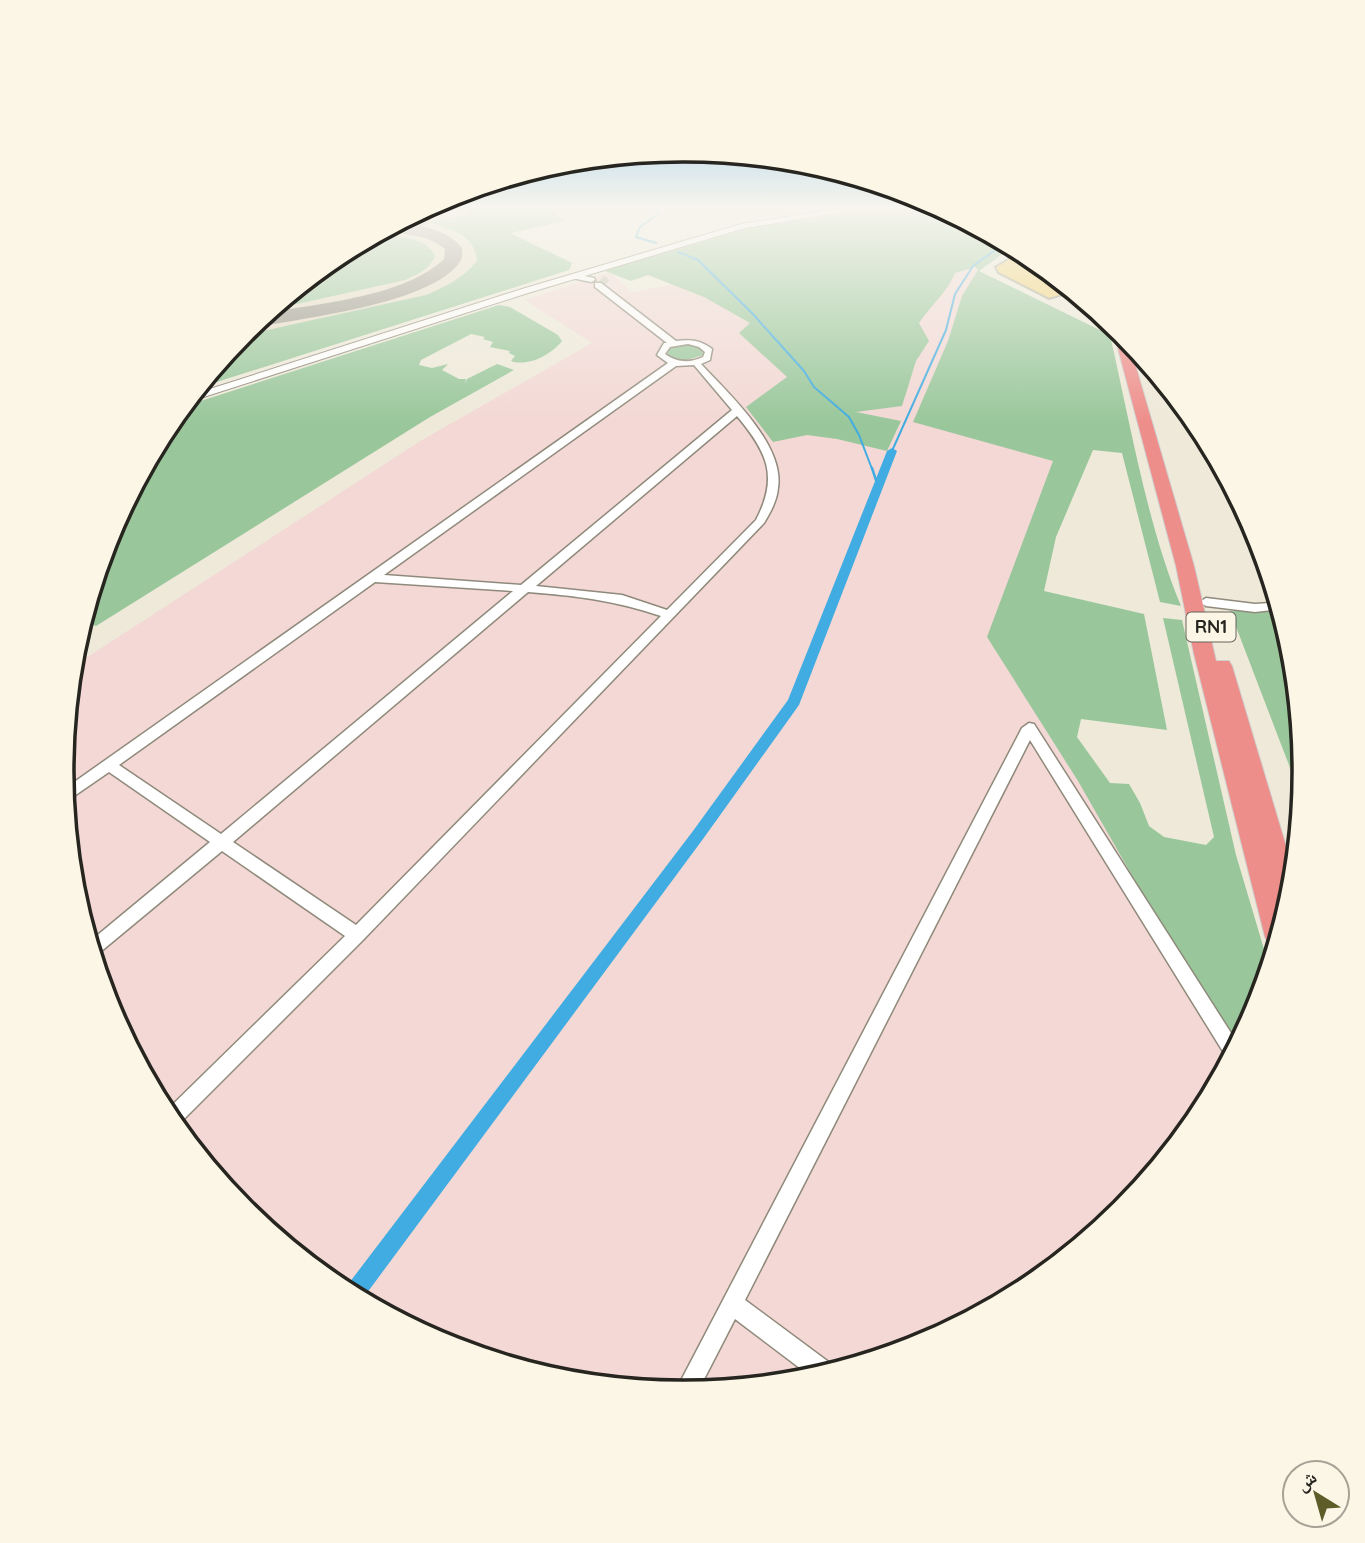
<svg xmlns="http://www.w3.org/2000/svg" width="1365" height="1543" viewBox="0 0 1365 1543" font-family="Quicksand,'Noto Naskh Arabic',sans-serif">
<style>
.industrial{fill:#f3d8d5}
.built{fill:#e6dec7}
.green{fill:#99c79b}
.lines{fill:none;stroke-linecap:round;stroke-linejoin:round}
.stream-far1{stroke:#40ace1;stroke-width:2}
.stream{stroke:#40ace1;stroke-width:2.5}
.canal{fill:#40ace1;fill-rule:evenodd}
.taxiway{fill:#9a968a;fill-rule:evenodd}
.runway{fill:#9a968a;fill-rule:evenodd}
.building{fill:#f3d26f;stroke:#a8a394;stroke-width:2}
.minor-tunnel{stroke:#c6c2b4;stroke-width:7;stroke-dasharray:7 3.5;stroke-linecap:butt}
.minor-casing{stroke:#8f8a7b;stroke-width:3}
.tertiary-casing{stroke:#8f8a7b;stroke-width:2}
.trunk-casing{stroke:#cfcfce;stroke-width:2}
.minor{fill:#fff;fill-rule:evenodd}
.tertiary{fill:#fff;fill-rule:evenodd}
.trunk{fill:#ee8e8b;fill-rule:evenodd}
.labels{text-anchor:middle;stroke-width:5;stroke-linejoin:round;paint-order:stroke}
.shield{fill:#fbf6e6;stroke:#67645b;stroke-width:2}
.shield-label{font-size:18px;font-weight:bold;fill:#27251f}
.rim{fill:none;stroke:#27251f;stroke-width:3.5}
</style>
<rect width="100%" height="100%" fill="#eee9d9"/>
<path class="industrial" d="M924,243L1105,336L999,632L1240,1040L1199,1117L1122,1211L1027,1288L920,1346L803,1381L682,1393L561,1381L444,1345L337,1288L243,1211L166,1116L108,1009L73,892L61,772L72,667L422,440L592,343L525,300L610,272L633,293L682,282Z"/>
<path class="built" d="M428,207H589L555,213L565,221L510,233L572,263L571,269L212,371L243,332L338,255Z"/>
<path class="green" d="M463,207H589L555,213L565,221L510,233L572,263L569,270L198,388L240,336L426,295C447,286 463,278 477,261C474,232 451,231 429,222L471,214Z
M944,210L1012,247L979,271L1110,335C1130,422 1147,525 1181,606L1160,602L1122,453L1093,450L1056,537L1044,591L1144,614L1167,730L1081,719L1077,737L1110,783L1129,784L1140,803L1149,826L1164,837L1206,845L1214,837L1163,618L1182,620L1236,855L1269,966L1256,1010L1233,1052L1078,781L987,637L1053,461L913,422L948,341L962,296L978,270L975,267L955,273C947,293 931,305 919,323L929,341L916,361L902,406L856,412L901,421L887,451L837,439L807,435L773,442L746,407L787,377L739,333L750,323L704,297L648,275L631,281L605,271L756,226L856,212L896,213Z
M373,236C394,236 425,235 435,256C430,269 418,274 405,280L270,310L338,255Z
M499,305L510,307L558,335L562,341C551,355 528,367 511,361L515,356L509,353L510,351L490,347L493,342L483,339L485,337L471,334L421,360L419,365L432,368L448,364L442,370L459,379H466L465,384L467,379L497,364L514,370L430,417L96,626L82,620L109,533L166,426L182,407Z
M690,344L702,348L703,355L684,361L667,355L670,348Z
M1230,611H1280C1299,674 1306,744 1300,809L1289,765Z"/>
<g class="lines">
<path class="stream-far1" d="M655,207L659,213L640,227L636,237L656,243
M678,252L698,260L752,313L804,371L814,387L849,417L859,435L872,469
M892,451L946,330L955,294L973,266L1005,243"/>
<path class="stream" d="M872,468L878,486"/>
<path class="canal" d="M892,448L897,451L799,705L703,839L361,1301L343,1291L693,831L788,700L887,451Z"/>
<path class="taxiway" d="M398,223C421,225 447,229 462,248C462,254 463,259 459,263C431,303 305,318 257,327L251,325L266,313C320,303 404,297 444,259L445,249C426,233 406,236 383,230Z"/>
<path class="runway" d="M426,207L433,216L428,224L408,229L394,225Z"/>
</g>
<path class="building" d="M1020,252L1028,255L1073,292L1049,299L998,273L995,267Z"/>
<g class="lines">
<path class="minor-tunnel" d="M602,278L607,283"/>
<defs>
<path id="minor" d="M575,274L594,278L595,280L591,282L572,278Z
M595,283H601L676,341C690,339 701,340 712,349L710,360L701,364C728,393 785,445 778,488C777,501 770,513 764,523L363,940L175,1128L164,1113L345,936L222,851L93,958L88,943L210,842L109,772L64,803L63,790L668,363L657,355L664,343H667L595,287ZM688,344L699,347L705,352L703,357C690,363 678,363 665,354L670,347ZM694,365L732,410L521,585L384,575L676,366ZM737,416C767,452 779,476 756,520L667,610L622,595L536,586ZM375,582L513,591L221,834L119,765ZM528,592C577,596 613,600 661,616L356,925L233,842Z
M1245,513L1257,534L1279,609L1255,612L1206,606L1200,602L1206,598L1255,604L1270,603L1242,516Z
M1029,723L1034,724L1238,1044L1230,1059L1227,1058L1030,740L745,1300L834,1366L836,1371L813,1378L735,1319L698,1391L675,1392L1022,728Z"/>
<path id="tertiary" d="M938,207L942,209L843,212L745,228L528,293L185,403L191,395L522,289L741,224L843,208Z"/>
<path id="trunk" d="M1114,327L1128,340L1194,566L1216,661H1229L1232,666L1294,873L1286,911L1284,910L1285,915L1275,948L1269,945L1265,937L1194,654L1176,566L1113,330Z"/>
</defs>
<use href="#minor" class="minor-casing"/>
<use href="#tertiary" class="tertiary-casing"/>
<use href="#trunk" class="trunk-casing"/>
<use href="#minor" class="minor"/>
<use href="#tertiary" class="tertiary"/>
<use href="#trunk" class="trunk"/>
</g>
<linearGradient id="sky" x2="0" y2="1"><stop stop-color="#65b1e5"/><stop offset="0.49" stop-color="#f7f5ee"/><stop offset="1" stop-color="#f7f5ee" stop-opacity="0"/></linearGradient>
<rect width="1365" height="423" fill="url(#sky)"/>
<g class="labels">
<rect class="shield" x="1186.5" y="612.5" width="49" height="29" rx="5"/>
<g class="shield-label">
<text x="1211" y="633">RN1</text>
</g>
</g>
<path d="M0 0H1365V1543H0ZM74 771a609 609 0 1 1 1218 0a609 609 0 1 1-1218 0Z" fill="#fbf6e6" fill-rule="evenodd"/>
<path class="rim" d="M74 771a609 609 0 1 1 1218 0a609 609 0 1 1-1218 0Z"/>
<g transform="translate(1316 1494) rotate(323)"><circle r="33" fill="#fbf6e6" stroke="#a6a296" stroke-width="2"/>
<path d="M0-5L12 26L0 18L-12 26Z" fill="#5e5c29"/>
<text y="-10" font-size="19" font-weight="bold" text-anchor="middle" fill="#27251f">ش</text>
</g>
</svg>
